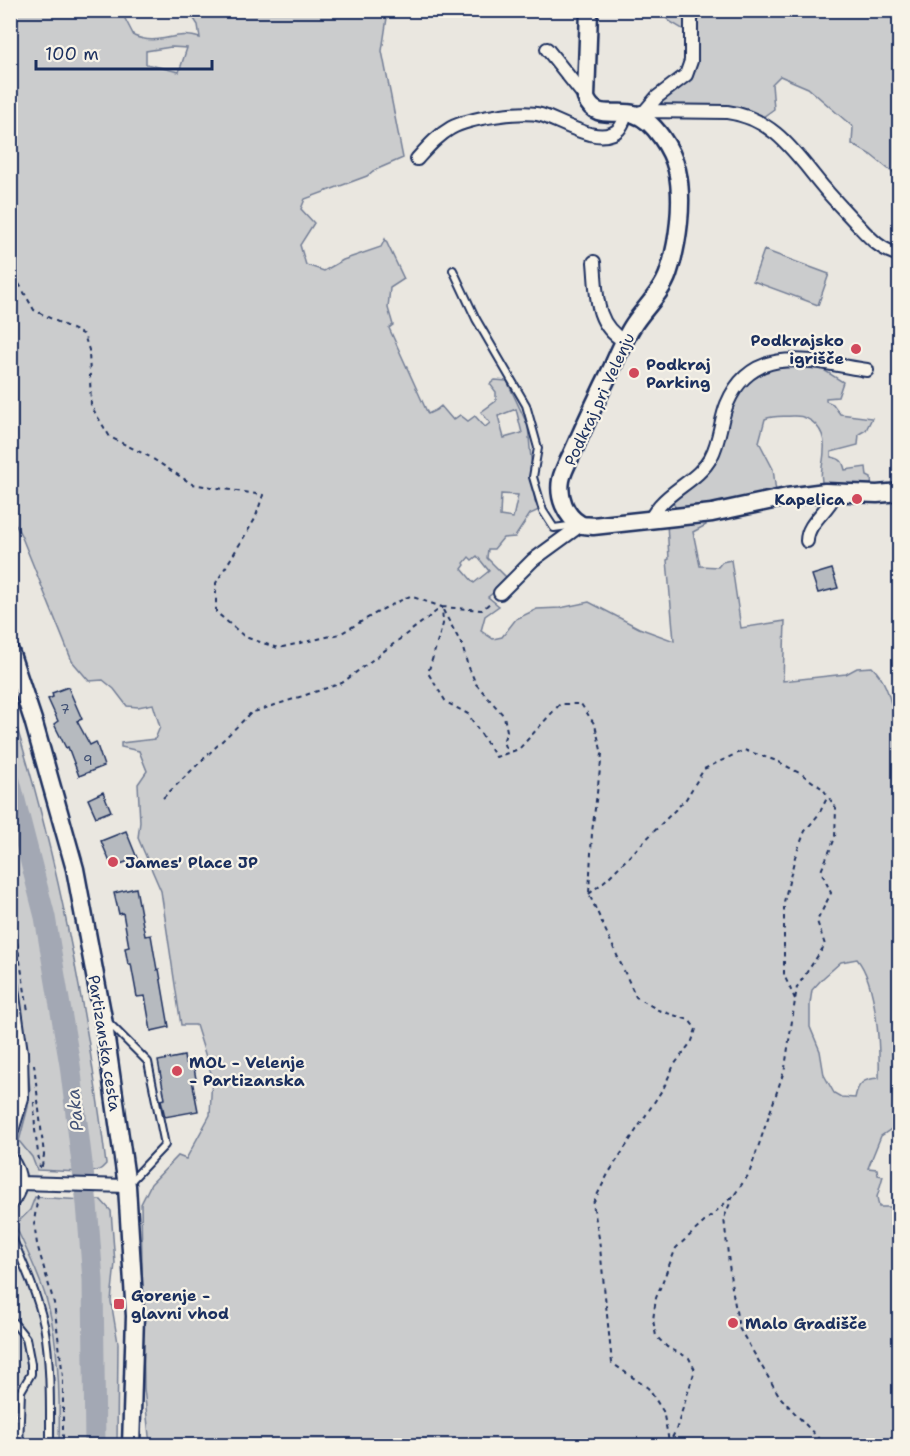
<svg xmlns="http://www.w3.org/2000/svg" width="910" height="1456" viewBox="0 0 910 1456" font-family="'Shantell Sans',sans-serif">
<style>
.built{fill:#dadad6}
.green{fill:#cbcccd;stroke:#737e96;stroke-width:1.5;fill-rule:evenodd}
.lines{fill:none;stroke-linecap:round;stroke-linejoin:round}
.river{stroke:#a3a8b4;stroke-width:21}
.building{fill:#b6babf;stroke:#1b2f5e;stroke-width:1.5}
.lane-casing{stroke:#1b2f5e;stroke-width:10}
.street-casing{stroke:#1b2f5e;stroke-width:16}
.secondary-casing{stroke:#1b2f5e;stroke-width:21}
.path{stroke:#1b2f5e;stroke-width:2;stroke-dasharray:4.5 4.5;stroke-linecap:butt}
.lane{stroke:#f7f3e8;stroke-width:6}
.street{stroke:#f7f3e8;stroke-width:12}
.secondary{stroke:#f7f3e8;stroke-width:16}
.poi-dot{fill:#d1495b;stroke:#f7f3e8;stroke-width:2}
.labels{text-anchor:middle;stroke-width:4.5;stroke-linejoin:round;paint-order:stroke}
.number-label{font-size:14px;fill:#425276}
.poi-label{font-size:16px;font-weight:bold;fill:#1b2f5e;stroke:#f7f3e8;text-anchor:start}
.street-label{font-size:16px;fill:#1b2f5e;stroke:#f7f3e8}
.water-label{font-size:18px;font-style:italic;fill:#445378;stroke:#f7f3e8}
</style>
<rect width="100%" height="100%" fill="#eae7e0"/>
<filter id="ink" filterUnits="userSpaceOnUse"><feTurbulence type="fractalNoise" baseFrequency=".0167" numOctaves="2"/><feDisplacementMap in="SourceGraphic" scale="12" xChannelSelector="R" yChannelSelector="G"/><feConvolveMatrix kernelMatrix="1 2 1 2 8 2 1 2 1" color-interpolation-filters="sRGB"/></filter>
<g filter="url(#ink)">
<path class="built" d="M10,938L26,1047L30,1090L28,1107L19,1141L32,1157L37,1170L35,1197L30,1210L15,1225L38,1277L52,1322L57,1375L59,1445H11Z"/>
<path class="green" d="M10,11H121L134,36C160,47 176,29 200,38L198,25L189,11H388L382,51L403,158L373,171L367,176L305,199L301,209L314,223L300,245L306,265L324,271L343,260L381,247L385,239L404,279L390,288L388,308L393,325L389,328L428,414L436,410L441,406L453,420L460,415L468,421L475,416L485,427L490,423L481,412L496,401V392L490,384L495,380L507,381L528,426L535,502L539,510L530,514L515,537L503,538L494,549H488L487,558L509,580L488,597L499,606L485,616L481,631L493,639L502,637L516,619L537,609L560,608L589,602L639,628L674,641L667,560L669,559L667,522L706,521V525L693,532L700,566L718,567L722,562L731,560L741,628L785,621L783,681L846,674L857,668L872,667C892,686 890,710 900,734V1123L881,1136L868,1168L877,1169L878,1175L883,1176L877,1197L879,1207H899L900,1302L895,1303L897,1323H900L899,1445H152L149,1436L144,1388L141,1204L151,1184L178,1156L186,1159L210,1115L212,1076L196,1025H181L161,891L138,838L140,822L138,784L147,771L139,751L121,747V743L155,739L160,727L153,704L138,707L127,706L114,689L103,680L89,681L72,661L21,535L11,516ZM171,47L187,48L179,72L146,64V51ZM516,409L522,433L504,438L498,416ZM501,494L518,495L513,518L500,516ZM477,556L489,571L474,583L462,569L465,565L464,563L469,557L472,560ZM857,959C877,983 880,1047 879,1078C863,1079 858,1083 855,1098L841,1097L834,1093L824,1075L820,1051L810,1027V1004L812,990L823,978L841,962Z
M660,11H688L689,33L669,21Z
M696,11H899V172H892L871,155L852,144L853,127L808,88L780,76L772,84L774,109L763,117L736,110L656,108L657,101L692,71L697,60Z
M764,250L829,274L818,305L753,281Z
M793,363L819,367L843,382L838,397L826,398V401L833,404L840,414L872,418L866,430L859,434L858,445L831,452V457C841,459 843,461 845,470L866,467L867,476L871,478L872,489L824,488C818,474 824,464 824,450C826,431 812,415 793,416C783,417 774,415 765,419L759,442L773,469L776,492L677,512L672,499L696,481L725,423L737,393L755,376L777,365Z
M11,709C58,856 87,1011 106,1164C100,1171 96,1172 88,1172L74,1064L59,972L42,885L11,762Z
M10,796C44,919 64,1045 79,1172L37,1170L32,1157L19,1141L28,1107L30,1090L26,1047L10,935Z
M35,1197L82,1200L89,1288L91,1445H59C60,1401 59,1340 46,1298C38,1272 26,1249 15,1225L30,1210Z
M92,1200H101L111,1211L115,1263L111,1301L118,1343L117,1445H100L98,1312Z"/>
<g class="lines">
<path class="river" d="M10,781L45,917L70,1065L87,1204L93,1280L95,1446"/>
</g>
<path class="building" d="M832,569L838,588L818,593L812,575Z
M68,687L82,719L77,721L90,745L96,742L104,766L79,776L68,747L66,748L54,724L58,721L48,699L53,697L52,693Z
M103,792L111,811L96,817L88,799Z
M126,831L137,858L112,867L101,841Z
M136,888L145,936L151,935L157,970L159,969L169,1027L151,1031L145,996L137,997L131,964H128L125,948L129,947L123,913L119,914L114,893Z
M184,1056L185,1063L193,1062L196,1079L192,1080L198,1111L165,1117L161,1100L165,1099L158,1061Z"/>
<g class="lines">
<defs>
<path id="lane" d="M453,270L476,319L526,405L538,448L533,477L543,511L554,528L576,525
M108,1022L148,1062L165,1145L129,1183
M10,1233C23,1263 37,1293 44,1325C51,1364 50,1406 50,1446
M10,1318L26,1338L31,1364V1374L21,1391L19,1446"/>
<path id="street" d="M547,49L586,98
M645,111L657,97L686,75L691,61V10
M634,114L645,111L727,112C775,118 797,156 825,189C835,201 846,212 856,223C870,238 880,250 900,255
M417,159C427,148 437,136 451,128C469,118 521,110 541,115C559,120 600,148 619,129C622,126 625,118 627,113
M594,262C597,294 594,324 624,341
M650,519C654,514 657,508 661,504C676,487 700,478 711,457C720,441 720,421 727,404C753,341 815,362 867,370
M807,541C807,522 830,510 836,492
M500,593L533,560L581,525
M10,975L21,1052L22,1098L10,1137
M10,1158C22,1173 23,1190 10,1204
M20,1183L127,1186"/>
<path id="secondary" d="M589,10L586,98C595,121 616,109 634,114C655,121 672,150 677,170C684,201 678,245 668,274C661,294 643,309 632,327C624,340 618,354 612,368C599,394 587,420 575,447C571,457 563,469 561,480C558,496 565,516 580,524C583,526 589,525 593,526L712,513L787,497L825,492L877,494L900,492
M10,651L33,720L75,869L103,1018L127,1186L135,1316L131,1446"/>
</defs>
<use href="#lane" class="lane-casing"/>
<use href="#street" class="street-casing"/>
<use href="#secondary" class="secondary-casing"/>
<path class="path" d="M10,268L34,310L84,335L89,350L91,406L110,437L150,457L192,484L263,495L255,519L216,583V612L245,637L278,648L340,634L383,609L410,596L442,607L443,624L428,673L446,702L468,714L496,757L519,749L560,704H581L595,725L602,754L592,832L589,894L636,997L658,1010L689,1020L696,1029L692,1041L674,1065L664,1087L608,1174L593,1203L599,1238L612,1363L648,1388L663,1411L670,1446
M442,607L482,610L492,601
M443,610L462,645L467,663L476,684L504,716L507,731L503,742L507,752
M163,798L251,713L342,683L442,607
M589,894L607,879L686,799L704,769L744,750L777,761L803,775L823,789L836,808L835,838L821,871L831,893L817,921L825,945L797,987L785,1068L749,1174L735,1194L676,1248L656,1298L653,1320L656,1336L667,1347L689,1358L695,1370L676,1430L670,1442
M10,898L28,1011
M795,999L784,975V902L795,857L805,831L819,814L828,796
M34,1064L44,1155L41,1171
M34,1102L35,1130L40,1168
M38,1195L34,1222L37,1244L54,1303L63,1377V1446
M733,1196L724,1218L731,1282L739,1328L780,1397L819,1439L822,1446"/>
<use href="#lane" class="lane"/>
<use href="#street" class="street"/>
<use href="#secondary" class="secondary"/>
</g>
</g>
<g class="poi-dot">
<circle cx="856" cy="349" r="6"/>
<circle cx="634" cy="373" r="6"/>
<circle cx="857" cy="499" r="6"/>
<circle cx="113" cy="862" r="6"/>
<circle cx="177" cy="1071" r="6"/>
<rect x="113" y="1298" width="12" height="12" rx="3"/>
<circle cx="733" cy="1323" r="6"/>
</g>
<g class="labels">
<g class="number-label">
<text x="65" y="714">7</text>
<text x="88" y="765">9</text>
</g>
<g class="poi-label">
<text x="844" y="346" text-anchor="end">Podkrajsko<tspan x="844" dy="18">igrišče</tspan></text>
<text x="646" y="370">Podkraj<tspan x="646" dy="18">Parking</tspan></text>
<text x="845" y="505" text-anchor="end">Kapelica</text>
<text x="125" y="868">James' Place JP</text>
<text x="189" y="1068">MOL - Velenje<tspan x="189" dy="18">- Partizanska</tspan></text>
<text x="131" y="1301">Gorenje -<tspan x="131" dy="18">glavni vhod</tspan></text>
<text x="745" y="1329">Malo Gradišče</text>
</g>
<g class="street-label">
<text transform="translate(599 399) rotate(-65)" y="6">Podkraj pri Velenju</text>
<text transform="translate(105 1043) rotate(81)" y="6">Partizanska cesta</text>
</g>
<g class="water-label">
<text transform="translate(75 1110) rotate(-96)" y="6">Paka</text>
</g>
</g>
<rect width="910" height="1456" fill="none" stroke="#f7f3e8" stroke-width="36"/>
<rect x="18" y="18" width="874" height="1420" fill="none" stroke="#1b2f5e" stroke-width="2" filter="url(#ink)"/>
<path d="M36 60v9h176v-9" fill="none" stroke="#1b2f5e" stroke-width="3"/>
<text x="45" y="60" font-size="18" fill="#1b2f5e" stroke="#f7f3e8" stroke-width="4.5" paint-order="stroke">100 m</text>
</svg>
